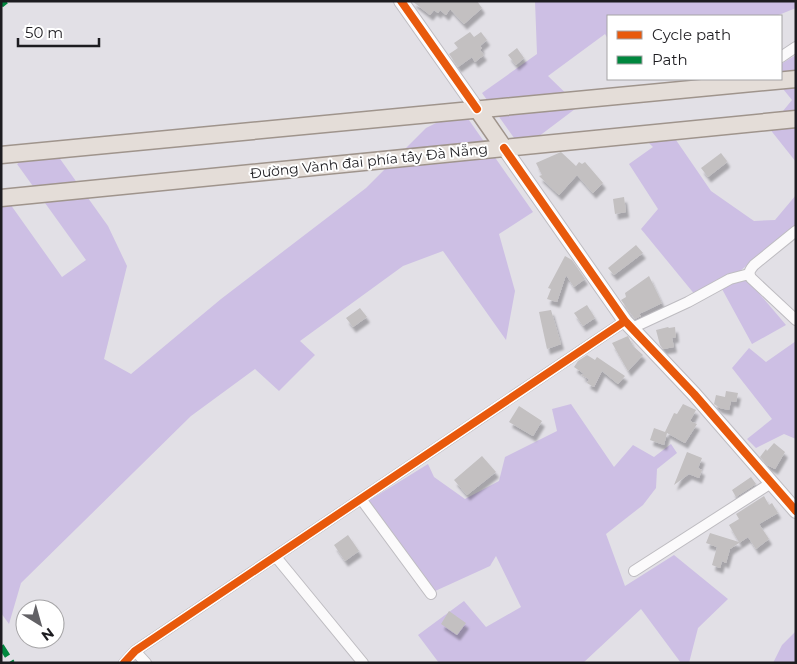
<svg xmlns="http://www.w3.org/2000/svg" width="797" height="664" viewBox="0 0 797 664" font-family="Montserrat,sans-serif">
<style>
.green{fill:#cdbfe4}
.building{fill:#c3c0c1;filter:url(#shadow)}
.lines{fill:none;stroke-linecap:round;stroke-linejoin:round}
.street-casing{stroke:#bebcc1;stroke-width:12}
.secondary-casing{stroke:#bebcc1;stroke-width:16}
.primary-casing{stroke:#9f948c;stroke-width:19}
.street{stroke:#fbfafb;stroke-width:10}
.secondary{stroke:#fbfafb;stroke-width:14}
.primary{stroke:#e4ddd8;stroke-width:16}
.quiet{stroke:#00873e;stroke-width:6;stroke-dasharray:12 6;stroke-linecap:butt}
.cycleway-casing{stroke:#fff;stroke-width:11}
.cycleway{stroke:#e8590c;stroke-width:8}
.labels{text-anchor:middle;stroke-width:4;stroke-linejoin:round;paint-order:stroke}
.street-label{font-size:14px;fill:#1d1c20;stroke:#fff}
</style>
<defs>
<filter id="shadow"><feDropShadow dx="3" dy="5.5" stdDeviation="1" flood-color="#0004"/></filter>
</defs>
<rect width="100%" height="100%" fill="#e2e0e6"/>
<path class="green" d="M535,1H796V8L776,16H608V39L605,34L548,76L579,106L522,149L482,93L537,54Z
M796,55V162L769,128L792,100L775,79H781V64Z
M462,110L533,212L499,234L515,291L506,340L443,251L403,266L300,341L315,355L279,391L255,369L191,416L21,583L9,624L1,613V205L8,201L62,277L86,260L17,164L48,142L108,226L127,266L104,359L131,374L221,299L366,188L426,128Z
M676,140L711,191L754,221L775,220L796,195V226L740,271L786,325L752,344L722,289L696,296L641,229L658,209L629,164L653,147L647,141Z
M796,341V439L784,434L756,448L747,439L772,419L732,368L749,348L766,362Z
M571,404L614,467L633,445L654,457L671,444L677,453L657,469L656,488L643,505L606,534L625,586L674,555L728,599L698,628L689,663H681L641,609L583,663H439L418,635L464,601L486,627L521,607L496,556L490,566L433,592L360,506L428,464L434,477L465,499L499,481L505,457L557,431L552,409Z
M796,631V663H773L782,645Z"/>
<path class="building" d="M412,1H477L482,8L464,24L450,9L446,15L440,10L438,13L434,10L430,15Z
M470,32L474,37L481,32L487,40L480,46L482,48L480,50L484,55L475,62L472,57L458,67L449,54L458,48L454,43Z
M517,48L524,58L516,65L508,55Z
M561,152L576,166L579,162L582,164L585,162L603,183L593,193L577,175L559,195L539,176L542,175L536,163Z
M721,153L727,161L726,163L708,177L701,168Z
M624,197L626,212L615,214L613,199Z
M636,245L643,253L614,275L608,268Z
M565,256L572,260L585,279L574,287L566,275L557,302L547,299L551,289L548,288Z
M649,276L662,303L639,314L641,316L635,319L621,300L626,297L625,293Z
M587,305L595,318L583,326L574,313Z
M360,308L367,317L353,327L346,318Z
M551,310L561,344L547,349L539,312Z
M668,327L669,328L675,327L676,337L672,338L674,347L663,349L660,345L656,330Z
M628,336L633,346L643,355L628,371L612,343Z
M587,355L595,360L597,357L625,376L618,384L602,371L594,387L587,383L589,379L581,375L584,374L574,367L578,361Z
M726,391L738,393L736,402L731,401L729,410L720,408L714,404L716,395L725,397Z
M683,404L696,410L690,421L697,424L685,443L667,433L664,445L650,440L654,428L665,432L674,413L677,414Z
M519,406L542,421L533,436L509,422Z
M774,443L785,452L775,469L767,465L760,457L766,449L767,451Z
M687,452L702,458L698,468L702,470L699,478L689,474L674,485Z
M482,456L496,472L467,495L454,480Z
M751,477L756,484L736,497L732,490Z
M764,496L769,505L772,503L778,513L759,524L769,539L756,549L748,537L730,549L726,563L722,561L720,568L712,565L717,547L706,543L710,533L739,542L729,525L739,519L736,514Z
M348,535L359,551L345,561L334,545Z
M449,611L466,623L457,635L441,624Z"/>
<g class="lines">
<defs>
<path id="street" d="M781,57L796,47
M796,231L754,265C750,270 748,272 751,278L796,320
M632,328L688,302L730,279L749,274
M361,499L431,594
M276,557L363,663
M634,571L771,483
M135,651L146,663
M124,663L135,651L625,321"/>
<path id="secondary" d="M401,1L477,109
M504,148L625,321L694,394L796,511"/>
<path id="primary" d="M477,109L504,148
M1,155L796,79
M1,198L796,119"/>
</defs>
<use href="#street" class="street-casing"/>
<use href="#secondary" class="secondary-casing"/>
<use href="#primary" class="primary-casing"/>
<use href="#street" class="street"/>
<use href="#secondary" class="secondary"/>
<use href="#primary" class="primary"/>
<path class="quiet" d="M1,5L6,1
M1,646L12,663"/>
<defs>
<path id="cycleway" d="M401,1L477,109
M504,148L625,321L694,394L796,511
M124,663L135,651L625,321"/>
</defs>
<use href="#cycleway" class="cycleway-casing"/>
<use href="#cycleway" class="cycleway"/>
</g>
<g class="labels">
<g class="street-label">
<text transform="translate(369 161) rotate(-6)" y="5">Đường Vành đai phía tây Đà Nẵng</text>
</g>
</g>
<rect width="797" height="664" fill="none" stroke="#1d1c20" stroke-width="5"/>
<rect x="607" y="15" width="175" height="65" fill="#ffffff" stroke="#a5a4a6"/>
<rect x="617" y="31" width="25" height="8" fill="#e8590c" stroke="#a5a4a6"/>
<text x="652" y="40" font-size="15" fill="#1d1c20">Cycle path</text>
<rect x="617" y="56" width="25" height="8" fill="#00873e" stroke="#a5a4a6"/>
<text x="652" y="65" font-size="15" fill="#1d1c20">Path</text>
<g transform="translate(40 624) rotate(143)"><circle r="24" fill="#ffffff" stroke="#a5a4a6"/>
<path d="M0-4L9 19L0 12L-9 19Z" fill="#626165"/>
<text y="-8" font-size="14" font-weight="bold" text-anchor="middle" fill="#1d1c20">N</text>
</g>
<path d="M18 38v8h81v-8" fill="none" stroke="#1d1c20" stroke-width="2.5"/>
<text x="25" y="38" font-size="15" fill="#1d1c20" stroke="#ffffff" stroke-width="4" paint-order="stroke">50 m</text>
</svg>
